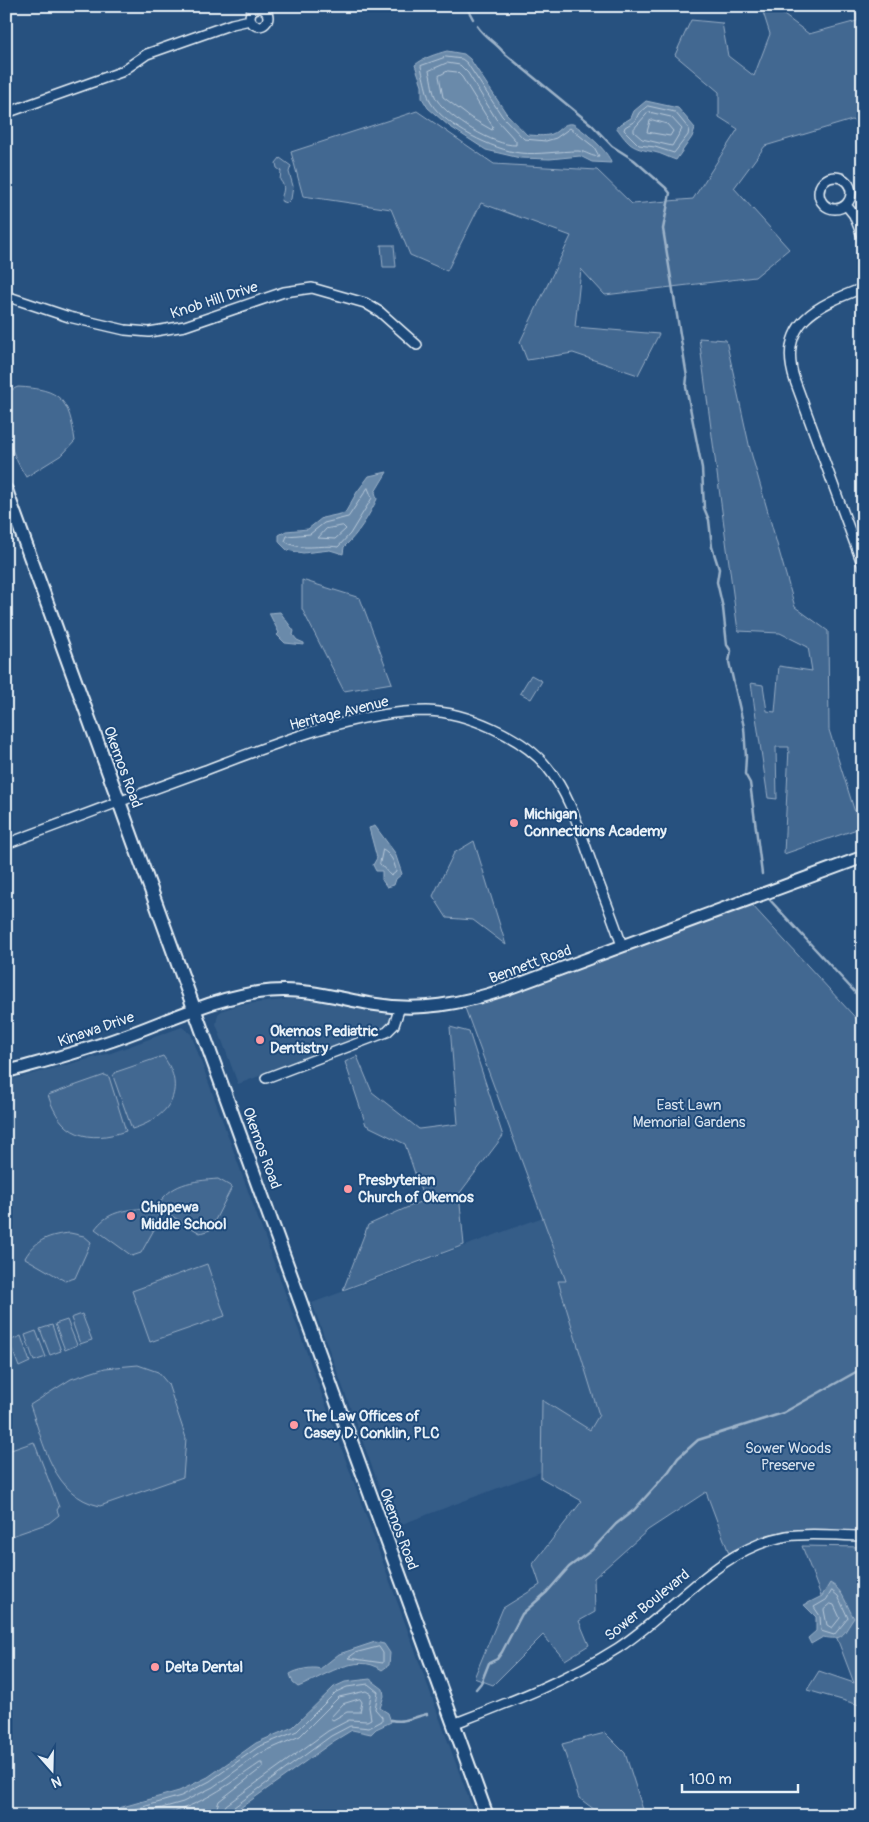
<svg xmlns="http://www.w3.org/2000/svg" width="869" height="1822" viewBox="0 0 869 1822" font-family="Pangolin,sans-serif">
<style>
.built{fill:#355d88}
.green{fill:#436891;stroke:#96acc4}
.water{fill:#6b8aaa;stroke:#9db3c9}
.lines{fill:none;stroke-linecap:round;stroke-linejoin:round}
.shore{stroke:#b6c8d9;stroke-width:1}
.stream{stroke:#9db3c9;stroke-width:2.5}
.minor-casing{stroke:#e8f1f8;stroke-width:12}
.tertiary-casing{stroke:#e8f1f8;stroke-width:15}
.secondary-casing{stroke:#e8f1f8;stroke-width:16}
.minor{stroke:#1f4a7a;stroke-width:9}
.tertiary{stroke:#1f4a7a;stroke-width:11}
.secondary{stroke:#1f4a7a;stroke-width:12}
.poi-dot{fill:#ff9aa2;stroke:#1f4a7a;stroke-width:2}
.labels{text-anchor:middle;stroke-width:4;stroke-linejoin:round;paint-order:stroke}
.street-label{font-size:15px;fill:#e8f1f8;stroke:#1f4a7a}
.poi-label{font-size:15px;font-weight:bold;fill:#e8f1f8;stroke:#1f4a7a;text-anchor:start}
.park-label{font-size:15px;fill:#d8e3ee;stroke:#1f4a7a}
</style>
<rect width="100%" height="100%" fill="#27517f"/>
<filter id="ink" filterUnits="userSpaceOnUse"><feTurbulence type="fractalNoise" baseFrequency=".02" numOctaves="2"/><feDisplacementMap in="SourceGraphic" scale="10" xChannelSelector="R" yChannelSelector="G"/><feConvolveMatrix kernelMatrix="1 2 1 2 8 2 1 2 1" color-interpolation-filters="sRGB"/></filter>
<g filter="url(#ink)">
<path class="built" d="M291,999L331,1002L386,1013L390,1018V1023L371,1034L238,1084L216,1024L218,1014L223,1010L239,1005Z
M182,1027L191,1034L475,1816H6V1081L111,1053Z
M543,1217L626,1440L394,1527L312,1303Z"/>
<path class="green" d="M772,6L809,34L857,21L855,6H863V127L852,120L765,146L734,188L789,249L755,277L605,295L581,269L575,327L659,334L638,375L573,353L527,360L520,342L571,236L481,203L447,271L410,255L391,209L303,196L291,152L417,111L494,164L597,170L632,204L693,199L738,129L719,117V92L675,55L691,20L722,23L728,56L754,76L770,34L762,9Z
M280,158L291,166L289,172L293,186L291,199L287,203L281,201C282,192 287,188 280,180L281,171L277,168L276,163Z
M381,245H394L396,267H383Z
M699,338L726,340L750,449L795,607L828,631L829,730L860,828L784,854L789,747H776L777,799L768,798L751,683L763,685L767,711L775,712L779,666L812,671L808,647L780,633L738,631Z
M18,387C61,389 69,399 75,441L63,454L26,477C6,445 6,428 6,392Z
M302,580L360,598L392,683L344,691L302,609Z
M531,675L542,681L531,699L520,693Z
M474,841L506,945L473,920L447,918L433,896L454,853Z
M752,905L863,1026V1531L787,1530L763,1536L729,1553L706,1492L648,1530L594,1578L595,1612L579,1621L589,1645L565,1660L543,1635L493,1685L474,1678L503,1608L540,1585L533,1564L582,1501L541,1478L542,1400L590,1430L599,1415L558,1281H566L465,1008Z
M450,1027L469,1032L503,1136L459,1194L464,1245L343,1290L368,1225L424,1200L405,1144L366,1125L345,1062L357,1056L372,1092L419,1129L458,1124Z
M163,1056C188,1090 169,1118 132,1129L113,1076L116,1072Z
M105,1075L109,1077L126,1131C87,1144 61,1136 48,1095Z
M218,1179L232,1187L210,1230L200,1233L157,1207C170,1183 192,1181 218,1179Z
M137,1209L151,1210L161,1217L141,1253L132,1256L95,1229C106,1214 119,1211 137,1209Z
M70,1233L84,1236L91,1242L75,1278L65,1281L25,1258C36,1239 50,1235 70,1233Z
M207,1264L225,1316L150,1342L132,1291Z
M82,1314L92,1340L80,1344L71,1318Z
M67,1320L77,1345L65,1350L55,1324Z
M52,1325L61,1351L50,1355L40,1329Z
M36,1331L46,1357L34,1361L25,1335Z
M21,1336L30,1362L19,1367L9,1341Z
M138,1365L158,1372L168,1384L186,1438L183,1477L100,1506C53,1496 44,1444 30,1405L71,1379L105,1368Z
M34,1442L59,1507L57,1510L59,1515L49,1523L6,1538V1454L11,1450Z
M802,1546L863,1547V1706L807,1690L819,1671L854,1683Z
M605,1733L625,1753L645,1816H598L599,1813L579,1798L562,1744Z"/>
<path class="water" d="M447,51L464,54L470,59L506,113L527,135C535,135 544,137 552,134C560,131 563,122 573,124C583,130 609,151 611,163L592,162L580,156L550,159L520,158L486,150L449,126L428,108L422,98V85L415,65C423,58 436,54 447,51Z
M646,101L678,108L695,128L692,137L676,160C669,158 661,153 654,152C631,148 630,146 616,127L631,118L634,111Z
M387,472L375,492L377,499C369,516 358,534 344,547L343,554L330,550L303,553L287,550L279,542V535L286,531L308,529L322,518L345,513L357,492L369,476Z
M280,612L294,631L293,635L297,640L304,643V645L285,643L277,635L279,633L269,613Z
M375,826L395,853L402,874L396,879L394,885L387,887L382,880V871H376L373,865L377,858L369,828Z
M830,1583C844,1590 846,1606 854,1618C842,1635 844,1641 823,1637L811,1644L808,1638L816,1631V1617L804,1605L822,1596Z
M375,1642L384,1644L390,1653L389,1665L382,1670C356,1651 322,1678 298,1687L293,1683L290,1674C296,1670 313,1666 320,1669L339,1654Z
M370,1679L383,1689L384,1696L380,1708L388,1713L391,1722L376,1729L371,1734L352,1730L334,1741L229,1816H111L119,1808L179,1791L208,1777L256,1743L293,1727L334,1687L345,1682Z"/>
<g class="lines">
<path class="shore" d="M446,57L462,59L467,63L502,116L524,139L546,141L556,138L570,128L594,147L599,156C592,158 586,151 578,151C558,151 540,155 520,153C494,150 445,126 431,103C428,99 422,72 421,66Z
M447,63L460,65L468,73L496,119L516,141V145C494,146 449,118 437,100C432,93 432,80 429,71Z
M448,71L457,72L462,77L493,127L492,130L471,118L443,97L439,76Z
M648,106L675,112L689,129L688,135L674,153L655,147L639,145L624,130L625,127L635,121L639,113Z
M649,112L671,117L682,129L672,146L642,139L634,132V129Z
M653,120L667,124L673,131L670,136L647,132L650,121Z
M368,488L372,498L350,534L338,547C321,544 299,552 285,541L287,536L310,534L324,523L348,517Z
M343,526L346,529L335,539L318,538L326,529Z
M383,850C391,855 395,862 396,872L391,876L380,864Z
M832,1591L838,1596L848,1618L834,1635L821,1631L820,1616L814,1607L826,1600Z
M831,1604L834,1605L840,1618L832,1628L827,1625L824,1610Z
M379,1647L383,1653V1663L348,1658L355,1653Z
M360,1699L362,1702L360,1712H347L333,1720L330,1718L343,1704Z
M119,1816L122,1813L181,1796L210,1781L258,1747L297,1731L336,1692L347,1687L368,1684L378,1692L375,1709L382,1717V1721L369,1728L350,1726L331,1736L230,1810L228,1816
M134,1816L183,1802L213,1787L261,1753L300,1736L339,1697L366,1691L371,1694L369,1707L371,1719L367,1721L349,1720L328,1731L226,1805L221,1816
M161,1816C203,1804 225,1787 260,1763H263V1767L219,1801L214,1816"/>
<path class="stream" d="M466,6L473,19
M477,26C486,39 496,42 504,53L592,125L612,146L634,160L666,188L670,193L663,229L687,377L686,387L702,468L704,508L709,520L712,547L719,569L717,582L723,608L727,645L731,651L729,662L744,727L746,757L745,774L750,783L762,874
M769,899L863,1001
M476,1689L481,1683L489,1663L497,1659L502,1652L522,1614L547,1592L569,1567L592,1550L616,1524L634,1510L669,1471L678,1458L698,1440L783,1413L863,1368
M391,1720C404,1723 414,1717 427,1714"/>
<defs>
<path id="minor" d="M250 17a9 9 0 1 1 18 0a9 9 0 1 1-18 0Z
M6,113L121,72L147,54L232,24L250,20
M819 193a16 16 0 1 1 32 0a16 16 0 1 1-32 0Z
M846,205L854,215L863,238
M863,288C818,305 776,323 795,381L863,566
M6,296L69,317L125,330L149,332L185,326L284,292L312,288L365,303L380,312L417,345
M6,844C72,819 137,795 203,771C272,745 353,711 427,711C466,712 523,737 547,767C571,796 581,835 594,870C603,895 614,920 622,946
M266,1078L387,1032L394,1025L400,1007
M453,1724C510,1702 566,1681 618,1648C675,1611 716,1549 787,1536C811,1532 838,1536 863,1536"/>
<path id="tertiary" d="M6,1072C45,1061 84,1051 122,1037C170,1020 219,995 271,991C306,988 337,998 372,1004C419,1012 461,1004 506,989L863,857"/>
<path id="secondary" d="M6,490L487,1816"/>
</defs>
<use href="#minor" class="minor-casing"/>
<use href="#tertiary" class="tertiary-casing"/>
<use href="#secondary" class="secondary-casing"/>
<use href="#minor" class="minor"/>
<use href="#tertiary" class="tertiary"/>
<use href="#secondary" class="secondary"/>
</g>
</g>
<g class="poi-dot">
<circle cx="514" cy="823" r="5"/>
<circle cx="260" cy="1040" r="5"/>
<circle cx="348" cy="1189" r="5"/>
<circle cx="131" cy="1216" r="5"/>
<circle cx="294" cy="1425" r="5"/>
<circle cx="155" cy="1667" r="5"/>
</g>
<g class="labels">
<g class="street-label">
<text transform="translate(214 300) rotate(-18)" y="5">Knob Hill Drive</text>
<text transform="translate(339 713) rotate(-14)" y="5">Heritage Avenue</text>
<text transform="translate(123 767) rotate(70)" y="5">Okemos Road</text>
<text transform="translate(530 964) rotate(-20)" y="5">Bennett Road</text>
<text transform="translate(96 1029) rotate(-19)" y="5">Kinawa Drive</text>
<text transform="translate(262 1148) rotate(70)" y="5">Okemos Road</text>
<text transform="translate(399 1529) rotate(70)" y="5">Okemos Road</text>
<text transform="translate(647 1605) rotate(-39)" y="5">Sower Boulevard</text>
</g>
<g class="poi-label">
<text x="524" y="819">Michigan<tspan x="524" dy="17">Connections Academy</tspan></text>
<text x="270" y="1036">Okemos Pediatric<tspan x="270" dy="17">Dentistry</tspan></text>
<text x="358" y="1185">Presbyterian<tspan x="358" dy="17">Church of Okemos</tspan></text>
<text x="141" y="1212">Chippewa<tspan x="141" dy="17">Middle School</tspan></text>
<text x="304" y="1421">The Law Offices of<tspan x="304" dy="17">Casey D. Conklin, PLC</tspan></text>
<text x="165" y="1672">Delta Dental</text>
</g>
<g class="park-label">
<text x="689" y="1110">East Lawn<tspan x="689" dy="17">Memorial Gardens</tspan></text>
<text x="788" y="1453">Sower Woods<tspan x="788" dy="17">Preserve</tspan></text>
</g>
</g>
<rect width="869" height="1822" fill="none" stroke="#1f4a7a" stroke-width="25"/>
<rect x="12" y="12" width="844" height="1797" fill="none" stroke="#e8f1f8" stroke-width="2" filter="url(#ink)"/>
<g transform="translate(52 1770) rotate(160)" stroke="#1f4a7a" stroke-width="4" paint-order="stroke">
<path d="M0-4L9 19L0 12L-9 19Z" fill="#e8f1f8"/>
<text y="-8" font-size="14" font-weight="bold" text-anchor="middle" fill="#e8f1f8">N</text>
</g>
<path d="M682 1784v8h116v-8" fill="none" stroke="#e8f1f8" stroke-width="2.5"/>
<text x="689" y="1784" font-size="15" fill="#e8f1f8" stroke="#1f4a7a" stroke-width="4" paint-order="stroke">100 m</text>
</svg>
